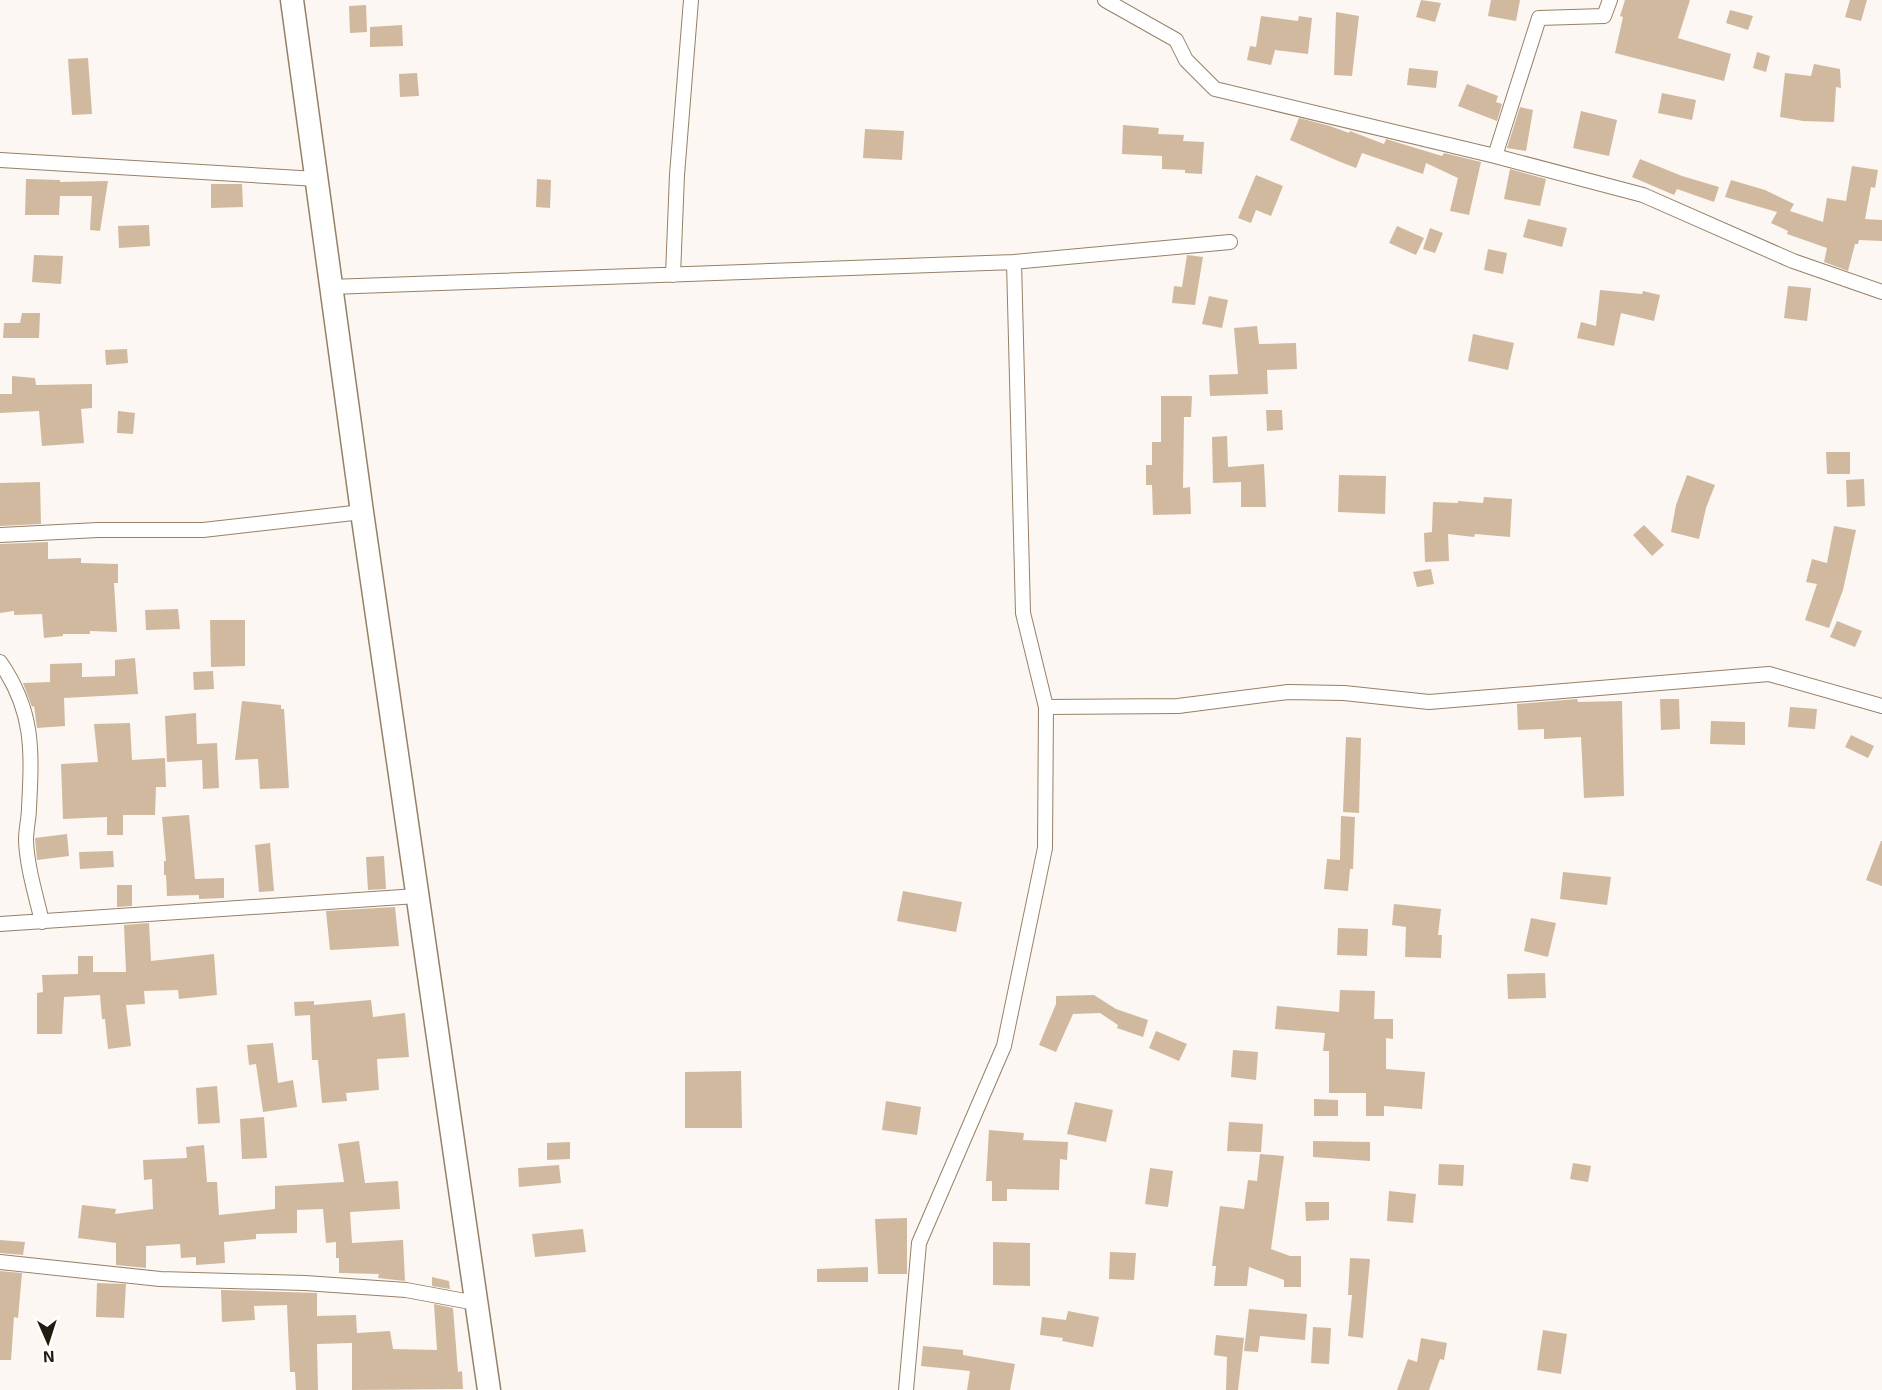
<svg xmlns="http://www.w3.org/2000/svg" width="1882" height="1390" viewBox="0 0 1882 1390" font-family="'Exo 2',sans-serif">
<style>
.building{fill:#d1b99f}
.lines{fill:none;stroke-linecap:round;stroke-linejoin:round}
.street-casing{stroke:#968067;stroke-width:16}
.primary-casing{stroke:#968067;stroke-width:25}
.street{stroke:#fff;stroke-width:14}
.primary{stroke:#fff;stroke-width:22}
</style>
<rect width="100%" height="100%" fill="#fcf7f2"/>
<path class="building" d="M1421,0L1441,3L1435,22L1416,17Z
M1491,0H1520L1516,21L1488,16Z
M1625,0H1690L1678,38L1731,54L1724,81L1615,53L1623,17L1620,16Z
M1850,0H1867L1861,21L1845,17Z
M366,5L367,32L350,33L349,6Z
M1730,10L1753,16L1748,30L1726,23Z
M1336,12L1359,16L1352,76L1334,75Z
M1261,16L1298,21L1299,16L1312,18L1308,54L1275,50L1271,65L1247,60L1250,46L1256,47Z
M402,25L403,46L370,47V27Z
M1757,52L1770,56L1766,72L1753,68Z
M88,58L92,114L72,115L68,59Z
M1814,64L1840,69L1841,88L1836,87L1834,122L1803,121L1780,117L1785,73L1811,76Z
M1409,68L1438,71L1436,88L1407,85Z
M417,73L419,96L400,97L399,74Z
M1467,84L1498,96L1496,102L1502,104L1497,121L1458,106Z
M1662,93L1696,100L1692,120L1658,113Z
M1520,107L1533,110L1526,151L1507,148Z
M1581,111L1617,120L1609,156L1573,148Z
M1299,118L1330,126L1349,133L1350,131L1384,144L1386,139L1442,156L1444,153L1481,162L1469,215L1450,211L1458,178L1426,163L1423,174L1362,153L1356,168L1338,161L1290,140Z
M1123,125L1159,128L1158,134L1184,135L1183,141L1204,142L1202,174L1185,173V170L1162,169V156L1122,154Z
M865,129L904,131L902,160L863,158Z
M1640,159L1682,176L1719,187L1714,202L1677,189L1674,195L1632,177Z
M1852,166L1878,170L1875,188L1871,187L1865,219L1882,220V241L1859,240L1858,244H1855L1848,271L1824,262L1827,248L1787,234L1788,231L1771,223L1777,212L1725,197L1731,180L1765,190L1794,204L1790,211L1823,222L1827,198L1846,201Z
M1510,169L1546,179L1540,206L1504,199Z
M1256,175L1283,186L1271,216L1256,210L1251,223L1238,218Z
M26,179L60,180V182L108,181L100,231L90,230L92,196H60L59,215H25Z
M537,179L551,180L550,208L536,207Z
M211,184H242L243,207L211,208Z
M1528,219L1567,228L1562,247L1523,237Z
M149,225L150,246L119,248L118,226Z
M1397,226L1424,238L1416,255L1389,243Z
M1430,228L1443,233L1435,253L1423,249Z
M1488,249L1507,253L1503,274L1484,270Z
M34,255L63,256L61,284L32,282Z
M1187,255L1203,257L1195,305L1172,303L1174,286L1182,287Z
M1788,286L1811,288L1807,321L1784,318Z
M1600,290L1642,294L1643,291L1660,295L1654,321L1621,313L1614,346L1577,338L1581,322L1596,326Z
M1209,296L1228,300L1222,328L1202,324Z
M22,313H40L39,338H3L4,323H20Z
M1257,326L1259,344L1296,343L1297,369L1267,370L1268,394L1210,396L1209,375L1238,374L1234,328Z
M1473,334L1514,343L1508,370L1468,361Z
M127,349L128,363L106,365L105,350Z
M12,376L35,378L36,385L92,384V408L81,409L84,443L42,446L39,411L0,413V394H12Z
M1161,396H1192L1191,417H1184L1183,488L1190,487L1191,514L1153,515L1152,485H1146V465H1152V442H1161Z
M1266,410H1282L1283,430L1267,431Z
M118,411L135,413L133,434L117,433Z
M1227,436L1228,467L1264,464L1266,507H1241V482L1213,483L1212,437Z
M1826,452H1850V474H1827Z
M1339,475L1386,476L1385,514L1338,512Z
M1687,475L1715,485L1706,508L1699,539L1671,532L1676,505Z
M1864,479L1865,506L1847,507L1846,480Z
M40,482L41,524L0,526V483Z
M1484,497L1512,499L1510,537L1475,534L1474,537L1448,534L1449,561L1425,562L1424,533L1432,532L1433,502L1458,503V501L1483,503Z
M1644,525L1664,545L1652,556L1633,535Z
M1834,526L1856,530L1843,590L1829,628L1805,620L1817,584L1806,582L1812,559L1827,563Z
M48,542V559L81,558V563L118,564V583H114L117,632L90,631V634H63V636L44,638L42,614L14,615V611L0,613V544Z
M1431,569L1434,584L1417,587L1413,572Z
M178,609L180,629L146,630L145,610Z
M210,620H245V666L211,667Z
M1837,621L1862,631L1855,647L1830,637Z
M135,658L138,694L64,698L65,726L37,728L34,706L32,707L23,683L50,682V664L82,663V677L115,676V660Z
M213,671L214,689L194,690L193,672Z
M1577,699L1578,702L1622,701L1624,796L1584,798L1581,737L1544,739V729L1518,730L1517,704Z
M1660,699H1679L1680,729L1661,730Z
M242,701L281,705V709H284L289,788L260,789L258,759L235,760Z
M1790,707L1817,709L1815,729L1788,727Z
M196,713L197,744L217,743L219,788L203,789L202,760L167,762L165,716Z
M1711,721L1745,722V745L1710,744Z
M130,723L132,760L165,758L166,787H156L155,815H123V835H107V817L63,819L61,764L98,762L94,724Z
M1851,735L1874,746L1868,758L1845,747Z
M1346,737L1361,738L1359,813L1343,812Z
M189,815L195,879L224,878V898L199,899V895L167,896L166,875H164V861H166L162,817Z
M1341,816L1355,817L1353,869H1350L1348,891L1324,889L1327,859L1340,860Z
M67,834L69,856L37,860L35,838Z
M1881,841H1882V886L1866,880Z
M270,843L274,891L259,892L255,845Z
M113,851L114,867L80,869L79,852Z
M384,856L386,889L368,890L366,857Z
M1563,872L1611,877L1607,905L1560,899Z
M117,885H132V906L117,907Z
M903,891L962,902L956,932L897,921Z
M1394,904L1441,909L1438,935H1442L1441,958L1405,957L1406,927L1392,925Z
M395,907L399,946L330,950L326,911Z
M1531,918L1556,923L1548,957L1524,951Z
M149,923L151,961L214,954L217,995L179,999L178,990L144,991L145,1004L126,1005L131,1046L108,1049L105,1019H102L100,995L64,997L62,1034H37V993L43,992L42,975L78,974V956H93V972H126L124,925Z
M1338,928L1368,929L1367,956L1337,955Z
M1545,973L1546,998L1508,999L1507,974Z
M1340,990L1375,991L1374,1019H1393V1039L1386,1038V1069L1425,1072L1422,1109L1384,1106V1116H1366V1093H1329V1051H1323L1325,1033L1275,1029L1277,1006L1339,1012Z
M1094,995L1116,1009L1148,1020L1143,1037L1117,1028L1118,1025L1100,1013L1073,1014L1056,1052L1039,1045L1056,1004V996Z
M371,1000L373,1017L405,1013L409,1057L377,1059L379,1090L346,1093L347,1101L322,1103L318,1060H312L310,1015L295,1016L294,1002L314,1001V1005Z
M1156,1031L1187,1044L1179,1061L1149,1048Z
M273,1043L278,1083L293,1080L297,1107L263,1112L256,1064L249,1065L247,1045Z
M1233,1050L1258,1052L1256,1080L1231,1077Z
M741,1071L742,1128H685V1072Z
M217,1086L220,1123L198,1124L196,1088Z
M1314,1099L1338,1100V1116H1314Z
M886,1101L921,1107L917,1135L882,1130Z
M1075,1102L1113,1110L1106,1142L1067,1134Z
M264,1117L267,1158L242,1159L240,1119Z
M1229,1122L1263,1124L1261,1152L1227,1151Z
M989,1130L1024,1133L1023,1140L1068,1142L1067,1160L1060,1159L1059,1190L1007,1189V1201H992V1181H986Z
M359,1141L365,1183L398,1181L400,1209L350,1212L352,1243L403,1240L405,1281L378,1278L379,1274L339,1273V1258H336V1242L326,1243L323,1209L297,1210V1233L256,1234V1239L224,1242L225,1263L196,1265V1257L181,1258L180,1244L146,1246V1268L116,1265V1243L78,1238L82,1205L116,1209L115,1214L153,1209L152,1179L144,1180L143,1160L187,1158L186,1147L204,1145L207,1182H217L219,1215L275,1209V1186L344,1182L338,1144Z
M1313,1141L1370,1142V1161L1313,1157Z
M570,1142V1159L547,1160V1143Z
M1260,1154L1284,1156L1271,1249L1290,1256H1301V1287H1284V1280L1249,1267L1247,1286H1214L1216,1266H1212L1220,1206L1244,1209L1248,1180L1257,1181Z
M1573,1163L1591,1166L1588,1182L1570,1179Z
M1439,1164L1464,1165L1463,1186L1438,1185Z
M559,1165L561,1183L519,1187L518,1168Z
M1150,1168L1173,1171L1168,1207L1145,1204Z
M1389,1191L1416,1194L1413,1223L1387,1221Z
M1305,1202H1329V1220L1306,1221Z
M907,1218V1274H878L875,1219Z
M583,1229L586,1252L535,1257L532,1234Z
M0,1240L25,1242L23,1255L0,1253Z
M993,1242L1030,1243V1286L993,1285Z
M1110,1252L1136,1253L1134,1280L1109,1279Z
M1350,1258L1370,1259L1363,1338L1348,1336L1352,1295H1348Z
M868,1267V1282H817V1269Z
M0,1271L22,1273L18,1318L14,1317L11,1360H0Z
M432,1277L449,1281L450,1289L432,1286Z
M97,1283L126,1284L124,1318L96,1317Z
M221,1290L317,1293V1316L356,1315L357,1333L390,1331L393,1349L437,1350L434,1304L453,1308L458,1372L462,1371L463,1389L352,1390V1343L317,1344L318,1390H296L295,1372H290L287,1305L254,1306L255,1320L222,1322Z
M1249,1309L1307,1314L1305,1340L1260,1336L1258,1352L1244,1351Z
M1068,1311L1099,1317L1093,1347L1062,1341L1063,1338L1040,1335L1042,1317L1066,1320Z
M1313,1327L1331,1328L1329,1364L1311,1363Z
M1543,1330L1567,1334L1561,1374L1537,1370Z
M1216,1335L1244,1338L1238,1390H1226L1227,1357L1214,1355Z
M1421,1338L1447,1343L1444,1360L1440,1359L1429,1390H1397L1408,1359L1417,1362Z
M923,1346L963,1350V1355L1015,1364L1010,1390H967L970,1371L921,1366Z"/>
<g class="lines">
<defs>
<path id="street" d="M1105,0L1176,40L1186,60L1215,89L1495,156L1539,18L1604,16L1610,0
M1495,156L1643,195L1793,261L1882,292
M0,160L317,179
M1014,262L1023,613L1046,707L1178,706L1288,692L1344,693L1429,702L1769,674L1882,706
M673,275L677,175L691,0
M330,287L1014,262L1230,242
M0,535L98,530H203L362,512
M0,662C34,711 32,750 29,808C29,818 26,829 26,840C27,868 36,895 42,922
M0,924L417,896
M0,1262L160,1279L305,1283L406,1290L476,1303
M906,1390L919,1243L1004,1046L1045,848L1046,707"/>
<path id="primary" d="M292,0L362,512L489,1390"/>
</defs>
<use href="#street" class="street-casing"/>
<use href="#primary" class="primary-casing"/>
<use href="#street" class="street"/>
<use href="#primary" class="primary"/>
</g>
<g transform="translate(48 1342) rotate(177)" stroke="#ffffff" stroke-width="4.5" paint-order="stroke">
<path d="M0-4.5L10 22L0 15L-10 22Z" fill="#231a10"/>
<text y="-9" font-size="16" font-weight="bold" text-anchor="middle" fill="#231a10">N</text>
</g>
</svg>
